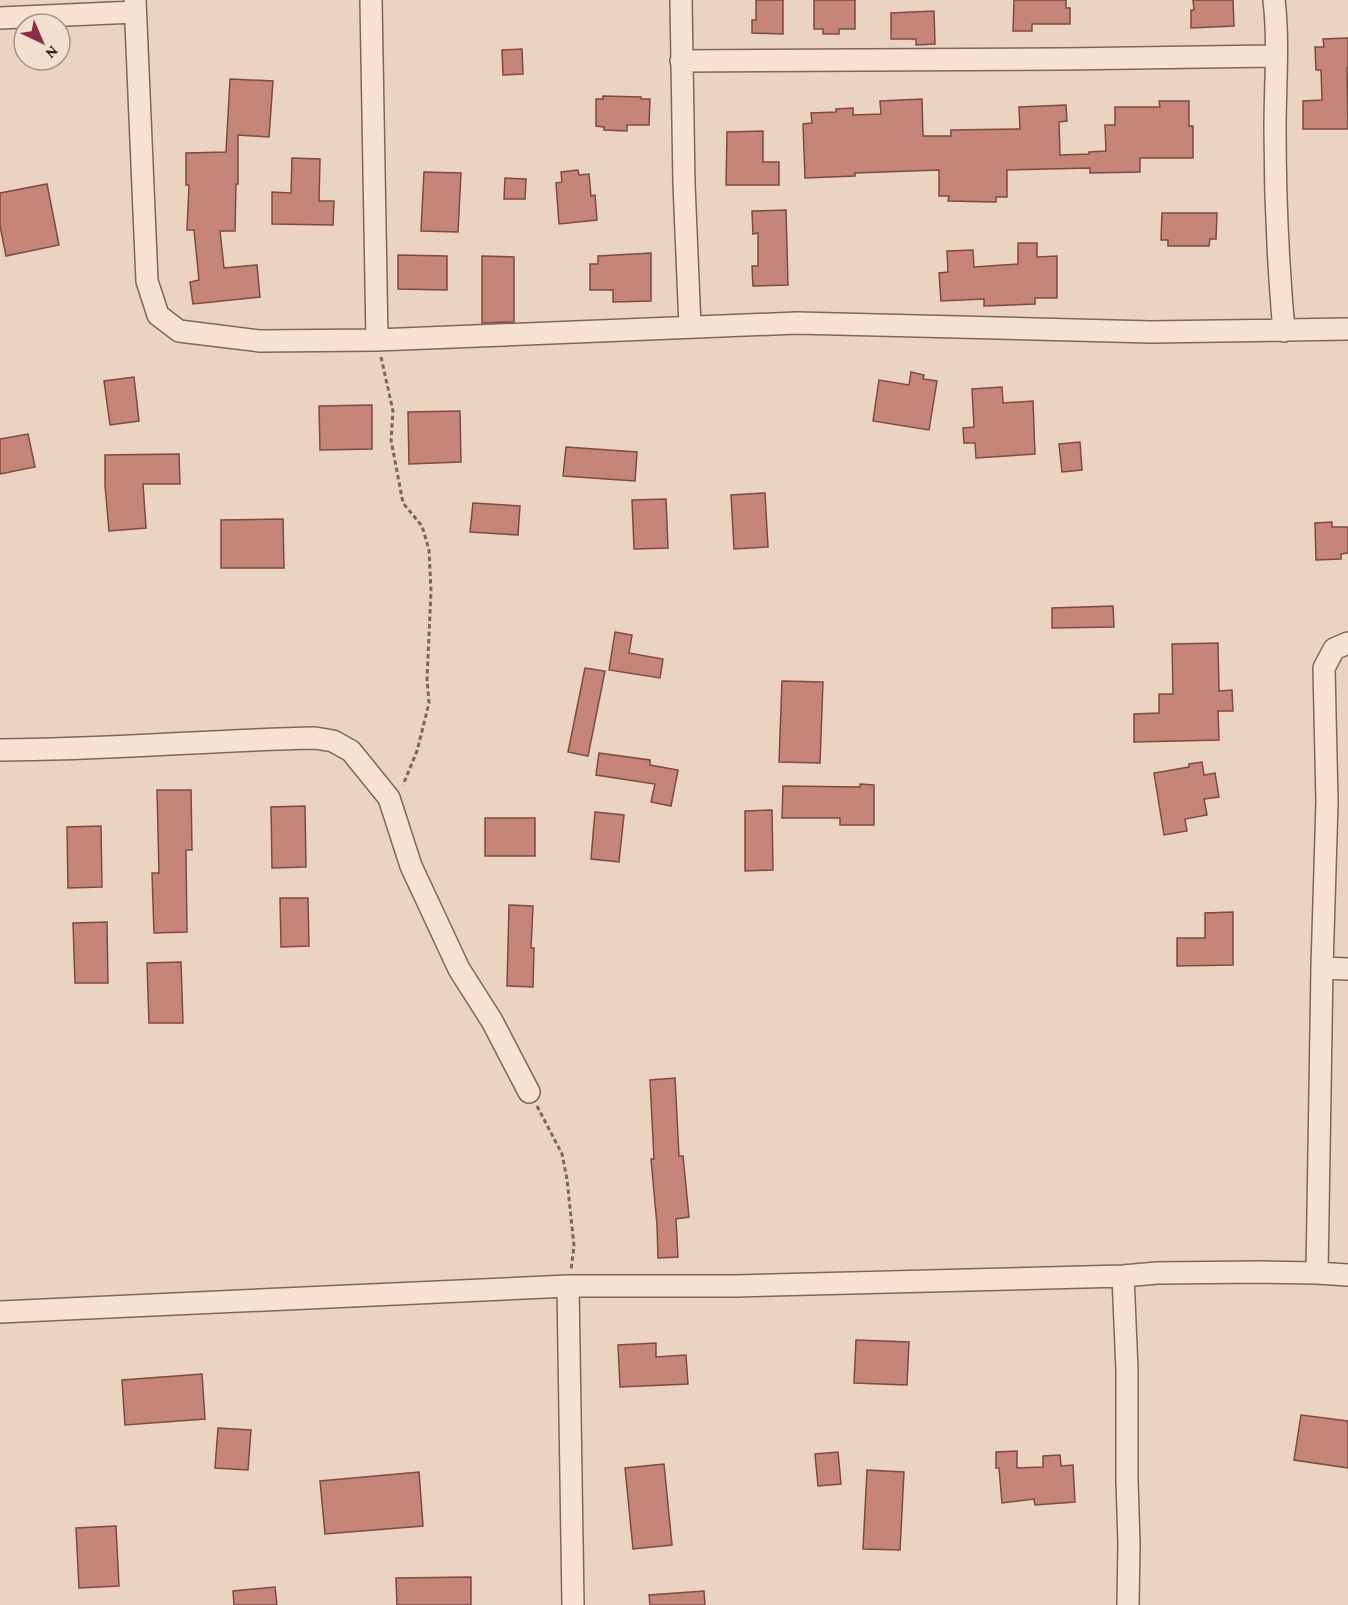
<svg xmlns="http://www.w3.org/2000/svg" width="1348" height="1605" viewBox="0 0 1348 1605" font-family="'Crimson Pro',serif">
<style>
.building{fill:#c58579;stroke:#7f4a41;stroke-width:1.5}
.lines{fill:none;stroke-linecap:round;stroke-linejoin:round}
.minor-casing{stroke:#81655a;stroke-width:24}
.path{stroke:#81655a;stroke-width:3;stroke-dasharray:4.5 3;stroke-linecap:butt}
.minor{stroke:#f5e2d2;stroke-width:21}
</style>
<rect width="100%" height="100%" fill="#ead3c0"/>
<path class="building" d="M756,0H783V34L752,33V20H756Z
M814,0H855V29H839V34H823V29H814Z
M1014,0H1066V8H1070V24H1032V31H1013Z
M1193,0H1233L1234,26L1191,28V10H1194Z
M934,11L935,44L916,45V39H891V13Z
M1348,38V68H1347L1348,129H1303V101L1322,100L1321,70H1316L1315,47H1324L1323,39Z
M522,49L523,74L503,75L502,50Z
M230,79L273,81L269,137L238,135V184H236L235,231H220L224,268L257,265L260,297L193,304L190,282L199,280L194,230H187L189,185H186V153L226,152Z
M603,96L641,97V99H650L649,125H627V131L604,130V127L596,126V99H603Z
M922,99L923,136H951V130L1020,129L1019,107L1066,105L1067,121L1059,122L1060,155L1089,154V152L1106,151L1105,125H1115V107H1160L1159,101H1189V126H1193V158H1140V172L1090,173V168L1007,170V197H996V202L948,201L949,196H939V170L855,173V176L805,178L803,124L812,123L811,113L836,112V109L853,108V115L881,114L880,101Z
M763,131V162H779V185H726L727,132Z
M292,158L320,159L319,201H334L333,225L272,224V192L291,193Z
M578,170L579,175L589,174L591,196L595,195L597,220L559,224L556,183L562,182L561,172Z
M424,172L461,173L458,232L421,231Z
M505,178L526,179L525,199H504Z
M47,184L59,245L6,256L0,226V193Z
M786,210L788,285L753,286L752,266H758V233L753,234L752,211Z
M1162,213H1217L1216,239H1210L1209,246H1168V240H1161Z
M1018,243H1037V257L1057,256V298H1035V304L984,306V299L941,301L939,273L948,272L947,251L973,250L974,267L1018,264Z
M651,253V301L613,302V290H590V264H598V256Z
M398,255L447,256V290L398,289Z
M482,256L514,257V322L482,323Z
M911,372L924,375L923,379L937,381L929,430L873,421L879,380L909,385Z
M134,377L139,421L110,425L104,381Z
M1002,387L1003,403L1033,401L1035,454L976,458L975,443H964L963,428L974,427L972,389Z
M372,405V449L320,450L319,406Z
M460,411L461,462L409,464L408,412Z
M28,434L35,467L0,474V439Z
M1080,442L1082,470L1062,472L1059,444Z
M566,447L637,452L635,481L563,476Z
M179,454L180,484H143L146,528L109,531L105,485V455Z
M765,493L768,547L734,549L731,495Z
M666,499L668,548L634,549L632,500Z
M473,503L520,506L518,535L470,532Z
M283,519L284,568H221V520Z
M1332,522V527H1348V553L1341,554V559L1316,560L1315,523Z
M1113,606L1114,627L1052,628V608Z
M615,632L632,635L629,653L663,659L660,678L609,670Z
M1218,643L1219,691L1232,690L1233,711H1218L1219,740L1134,742V714L1159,713V694H1173L1172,644Z
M585,668L605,671L588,756L568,752Z
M782,681L823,682L820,763L779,762Z
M599,753L650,760V765L678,770L671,806L651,802L655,784L596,775Z
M1202,762L1204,775L1215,773L1219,797L1204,799L1207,815L1185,819L1187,831L1164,835L1154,773L1189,767V764Z
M860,784L874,785V825H840V818H782L783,786L860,787Z
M157,790H191L192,850H186L187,932L154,933L152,873H159Z
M305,806L306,867L272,868L271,807Z
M772,810L773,870L745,871V811Z
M595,812L624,815L619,862L591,859Z
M485,818H535V856H485Z
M101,826L102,887L68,888L67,827Z
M280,898H308L309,946L281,947Z
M509,905L533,906L531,948H534L533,987L507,986Z
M1233,912V965L1177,966V938H1205V913Z
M107,922L108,983H75L73,923Z
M181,962L183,1023H149L147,963Z
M675,1078L679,1156H683L689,1217L676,1219L678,1257L658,1258L657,1225L651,1159H654L650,1080Z
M856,1340L909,1342L907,1385L854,1383Z
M656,1343V1357L686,1355L688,1384L620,1387L618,1345Z
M202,1374L205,1419L125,1425L122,1380Z
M1301,1415L1348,1421V1468L1294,1460Z
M218,1428L251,1430L248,1470L215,1468Z
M1017,1451V1468L1043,1467V1456L1060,1455L1061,1466L1073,1465L1075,1502L1035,1505L1034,1499L1002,1503L999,1468H996V1452Z
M838,1452L841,1484L818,1486L815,1454Z
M664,1464L672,1545L633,1549L625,1468Z
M867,1470L904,1472L900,1550L863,1549Z
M419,1472L423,1526L325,1534L320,1481Z
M116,1526L119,1586L79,1588L76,1528Z
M471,1577V1605H397L396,1578Z
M275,1587L277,1605H234L233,1591Z
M704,1591L705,1605H650L649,1595Z"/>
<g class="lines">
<defs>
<path id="minor" d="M135,0L147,281L158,315L179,331L260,341L377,340L797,323L1151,332L1348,329
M371,0L377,340
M681,0L684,184L690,327
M1274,0C1279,42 1275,86 1275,129C1275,196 1278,264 1284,331
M0,18L135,12
M681,61L1063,59L1276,56
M0,750C105,750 210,740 315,738L333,741L351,751L389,798L411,866L459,969L492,1021L529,1092
M1322,968L1348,969
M1317,1273L1322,968L1327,802L1324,668L1334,649L1348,643
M1123,1276L1127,1370V1480L1129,1544L1128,1605
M568,1286L573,1605
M0,1312L568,1286H735L1123,1276L1157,1273L1261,1272L1317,1273L1348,1275"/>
</defs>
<use href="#minor" class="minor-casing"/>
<path class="path" d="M381,357L393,411L391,440L403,503L422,526L429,550L431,591L427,679L429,703L417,751L403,785
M537,1106L562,1154L567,1179L574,1246L571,1270"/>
<use href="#minor" class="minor"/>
</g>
<g transform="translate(42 42) rotate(136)"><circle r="28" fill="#f2dfcf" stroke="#a59388" stroke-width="1.5"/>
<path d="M0-4.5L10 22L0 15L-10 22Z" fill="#8c2e46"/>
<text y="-9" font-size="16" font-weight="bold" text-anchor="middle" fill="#32221d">N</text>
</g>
</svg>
